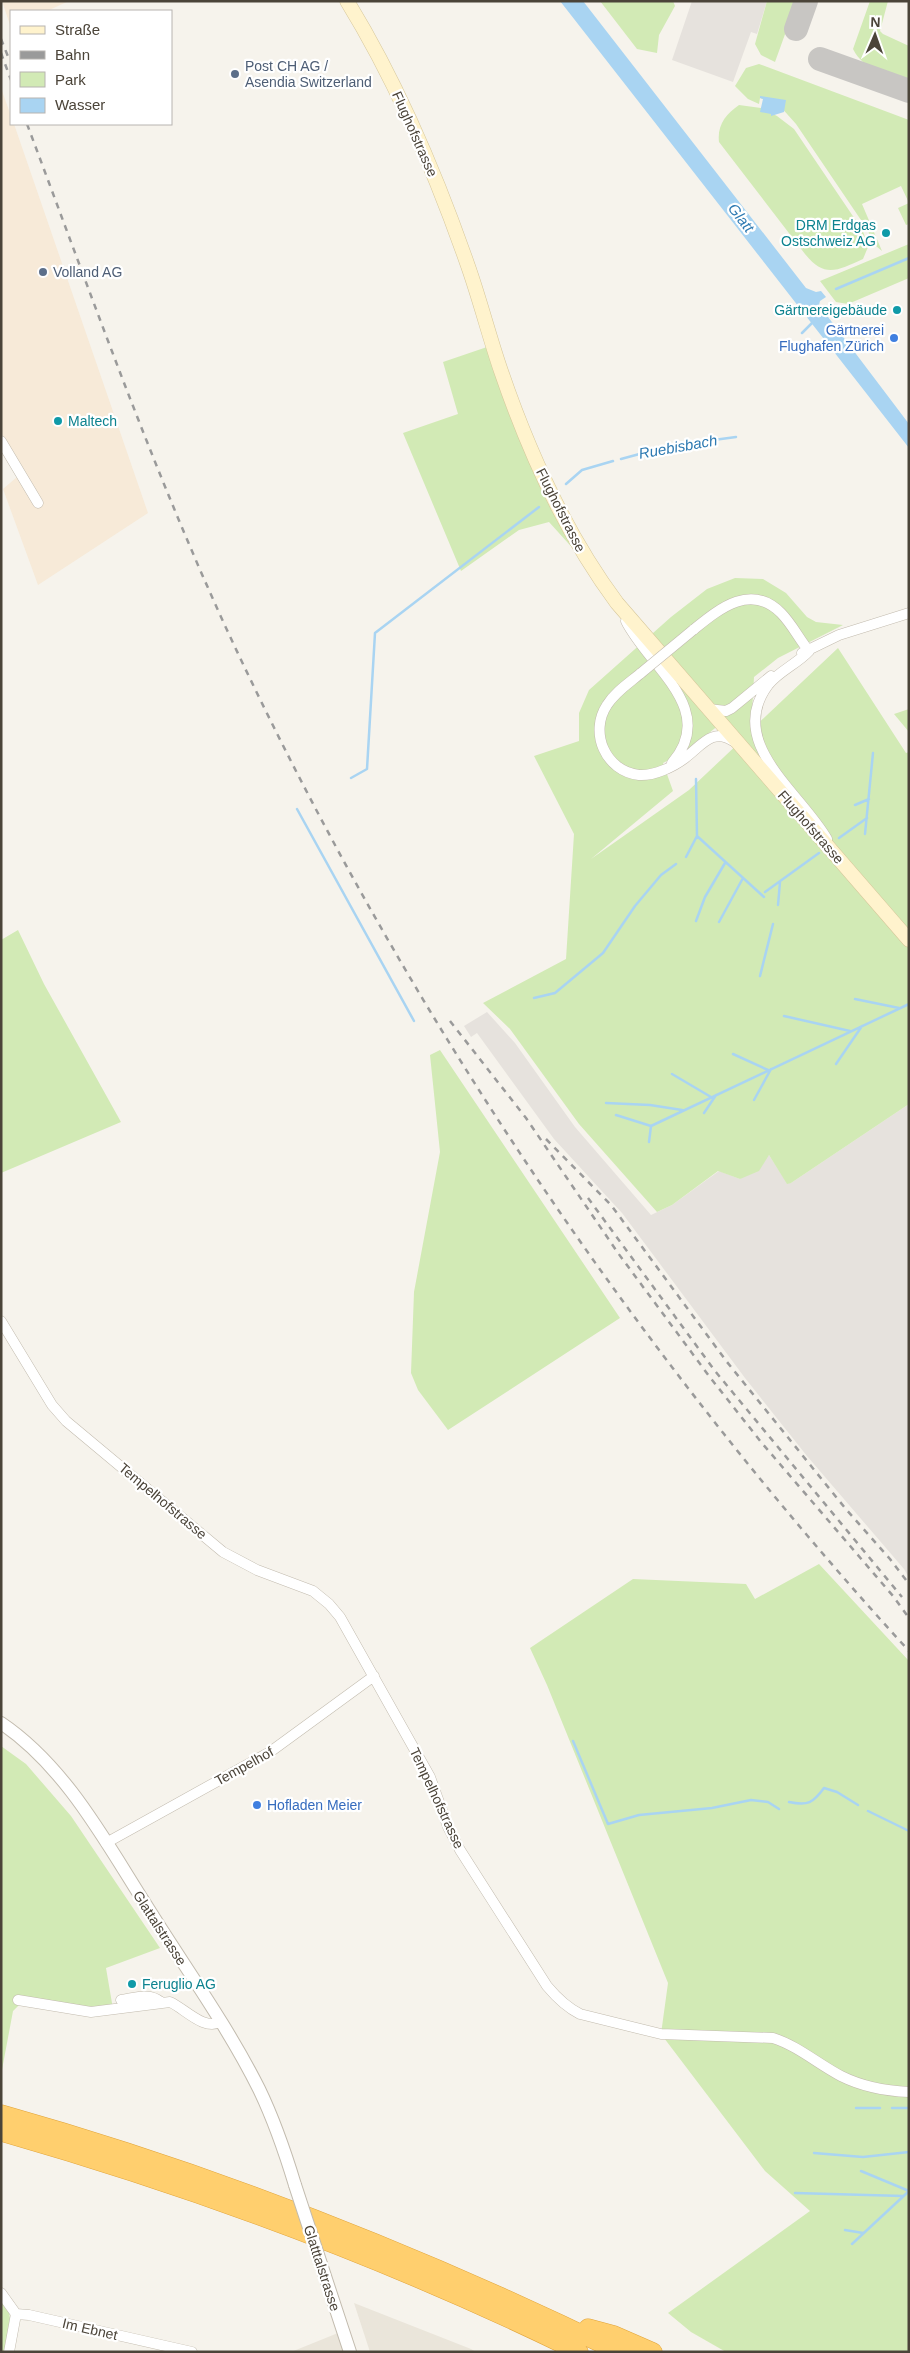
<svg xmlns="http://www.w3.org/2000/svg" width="910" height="2353" viewBox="0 0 910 2353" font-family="Helvetica,sans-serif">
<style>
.residential{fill:#eae5da}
.commercial{fill:#f7ead8}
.industrial{fill:#e6e2dd}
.green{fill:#d2eab5;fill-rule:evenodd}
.water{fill:#a9d4f2}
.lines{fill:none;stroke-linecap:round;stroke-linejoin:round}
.stream{stroke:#a9d4f2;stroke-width:2.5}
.taxiway{stroke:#c8c6c3;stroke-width:24}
.minor-casing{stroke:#c2bbae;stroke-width:11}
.tertiary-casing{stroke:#c2bbae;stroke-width:14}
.secondary-casing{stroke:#d6c79b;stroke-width:15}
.motorway-casing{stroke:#e0a43c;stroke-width:19}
.minor{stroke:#fff;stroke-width:10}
.tertiary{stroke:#fff;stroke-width:12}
.secondary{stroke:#fff3cd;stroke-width:14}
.motorway{stroke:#ffcf6e;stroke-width:18}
.rail{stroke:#9a9a9a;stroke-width:2.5;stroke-dasharray:6 6;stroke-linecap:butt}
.minor-bridge-casing{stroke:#c2bbae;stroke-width:11;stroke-linecap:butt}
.tertiary-bridge-casing{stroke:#c2bbae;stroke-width:14;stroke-linecap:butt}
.minor-bridge{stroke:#fff;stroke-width:10}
.tertiary-bridge{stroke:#fff;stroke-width:12}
.service-dot{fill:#5c6f8a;stroke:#fff;stroke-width:2}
.culture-dot{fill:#0f9aa8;stroke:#fff;stroke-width:2}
.shop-dot{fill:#3f7fe0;stroke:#fff;stroke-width:2}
.labels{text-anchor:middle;stroke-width:4.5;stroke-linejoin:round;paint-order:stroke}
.service-label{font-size:14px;fill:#4e5e75;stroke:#fff;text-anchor:start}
.street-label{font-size:14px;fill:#4b4439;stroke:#fff}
.culture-label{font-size:14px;fill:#0d838f;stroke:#fff;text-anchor:end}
.shop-label{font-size:14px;fill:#366cbe;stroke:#fff;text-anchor:end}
.water-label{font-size:15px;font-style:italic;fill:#2e7ab2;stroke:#fff}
</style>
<rect width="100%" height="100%" fill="#f6f3ec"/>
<path class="residential" d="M354,2303L471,2349L476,2352H370Z
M338,2333L344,2352H291Z"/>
<path class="commercial" d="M2,1H69L47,11H11V28Z
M1,88L11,116V124H14L148,513L38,585L3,489L24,471L1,433Z"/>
<path class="industrial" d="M692,1H767L757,34L751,32L733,82L672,60Z
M487,1012L515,1043L575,1127L651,1215L672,1205L719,1171L740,1179L769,1155L787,1183H791L909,1104V1578L904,1569L807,1456L745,1378L622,1213L554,1139L477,1033L471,1037L464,1026Z"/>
<path class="green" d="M600,1H673L675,6L659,35L657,53L637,49Z
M767,1H797L775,62L761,55L755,44Z
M870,1H888L880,31L883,34L909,46V82C888,75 864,71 853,49Z
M759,64L909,120V224L906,225L898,208L909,203L901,186L862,204L882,251L876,246L865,226L796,124L779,105L760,98L759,104L748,99L735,86L746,68Z
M739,105L761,108L777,116L794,129L863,231L868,247L863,259C838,270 825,279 805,254L719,142C717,125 726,114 739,105Z
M909,244V278L848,304L836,302L820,281Z
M487,347L517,434L542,488L577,553L549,522L519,530L461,571L403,433L458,414L443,362Z
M735,578L763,579L786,593L807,617L816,622L843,625L778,658L754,677L751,730L838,648L906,753L909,752V1104L791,1183L787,1184L769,1155L759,1171L740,1179L718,1171L672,1205L657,1212L579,1124L510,1029L483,1003L566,959L574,834L534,756L579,741V713L589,690L671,617L707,589ZM725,720L742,740L689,790L591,859L673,791L663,763L687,751Z
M909,709V732L894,714Z
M18,930L44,984L121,1122L1,1173V940Z
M440,1050L620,1318L448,1430L418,1390L411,1373L414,1292L440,1152L430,1055Z
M819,1564L909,1661V2352H726L691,2332L668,2313L810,2211L765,2171L661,2034L668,1983L547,1685L530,1648L633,1579L746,1584L755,1599Z
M1,1746L26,1764L71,1816L160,1948L106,1968L113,2009L101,2011L25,1999L13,2011L1,2075Z
M1,2298C15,2315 10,2331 7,2352H1Z"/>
<path class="water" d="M560,1H583L806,288L816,292L821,291L826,297L820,301L819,305L909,424V448Z
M760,96L786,100L784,112L771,116V114L760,112L763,99L760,98Z"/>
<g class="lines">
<path class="stream" d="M836,289L909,258
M802,333L813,322
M621,459L669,446L736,437
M566,484L582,470L613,461
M351,778L367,769L375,633L539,507
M855,805L869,799
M297,809L414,1021
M865,834L873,753
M697,836L764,897
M839,838L867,818
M686,857L697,836L696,779
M765,892L819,853
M778,905L780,882
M696,921L705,897L725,863
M719,922L743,878
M760,976L773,924
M534,998L555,993L603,953L635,906L661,875L676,864
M855,999L899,1008
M784,1016L850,1031
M733,1054L768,1070
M836,1064L862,1026
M672,1074L711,1097
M754,1100L771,1069
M606,1103L650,1105L682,1110
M704,1113L716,1095
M616,1115L651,1126L909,1004
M649,1142L651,1126
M573,1741L608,1824L639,1815L712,1808L751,1800L768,1802L779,1809
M789,1802C808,1806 813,1803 824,1788L837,1792L858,1805
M868,1811L909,1831
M856,2108H880
M892,2108H909
M814,2153L863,2157L909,2152
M861,2171L909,2191
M795,2193L903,2196
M845,2230L863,2233
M852,2244L909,2191"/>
<path class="taxiway" d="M796,29L806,1
M820,59L909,91"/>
<defs>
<path id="minor" d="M1,441L38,503
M626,621C648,666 719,709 672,763
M693,630C718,610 750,582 781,613C792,624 799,639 809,651
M809,651C797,664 779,671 768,685C725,743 801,793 827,839
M802,653L839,635L909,613
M641,673C629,683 615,692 607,705C589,732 605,771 639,775C654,776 673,767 685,758C701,746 713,727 733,741
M708,709L726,711L732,708L771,676
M1,1321L52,1405L66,1421L223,1552L257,1570L313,1591L329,1604L340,1617L430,1777L448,1827L460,1850L547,1986C557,1998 566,2007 580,2014L661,2034L773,2038C798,2046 818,2064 841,2076C861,2086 886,2091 909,2092
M106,1843L270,1752L374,1676
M18,2000L91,2012L170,2002C184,2008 204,2031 220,2022
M121,2000C135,1998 149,1992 161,2002
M1,2293L16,2314
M16,2314L29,2315L192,2352
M9,2352L16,2314"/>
<path id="tertiary" d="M1,1723C66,1767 105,1841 146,1905C184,1966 227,2025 259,2089C274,2120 285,2152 295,2185
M321,2264L350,2352"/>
<path id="secondary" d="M347,1C398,84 436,174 468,266C480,300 489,336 501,371C529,453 565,533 617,603L909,940"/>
<path id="motorway" d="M1,2114C214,2174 420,2255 619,2352
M1,2132C200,2189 394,2261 579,2352
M588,2328L614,2335L653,2352"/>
</defs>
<use href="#minor" class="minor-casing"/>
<use href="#tertiary" class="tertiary-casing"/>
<use href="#secondary" class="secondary-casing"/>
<use href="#motorway" class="motorway-casing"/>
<use href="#minor" class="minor"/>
<use href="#tertiary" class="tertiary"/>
<use href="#secondary" class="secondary"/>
<use href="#motorway" class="motorway"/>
<path class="rail" d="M1,39L9,59
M1,53L11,80
M27,124C91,294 151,465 227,630C401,1004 631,1347 909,1651
M450,1021L526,1118L618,1253L709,1376L761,1442L893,1596L909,1618
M546,1139L611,1205L727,1362L845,1508L890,1559L909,1584
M588,1198L715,1371L902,1597"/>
<defs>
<path id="minor-bridge" d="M641,673L693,630"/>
<path id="tertiary-bridge" d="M295,2185L321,2264"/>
</defs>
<use href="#minor-bridge" class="minor-bridge-casing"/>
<use href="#tertiary-bridge" class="tertiary-bridge-casing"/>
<use href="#minor-bridge" class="minor-bridge"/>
<use href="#tertiary-bridge" class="tertiary-bridge"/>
</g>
<g class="service-dot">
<circle cx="235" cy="74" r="5"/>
<circle cx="43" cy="272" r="5"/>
</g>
<g class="culture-dot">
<circle cx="886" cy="233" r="5"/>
<circle cx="897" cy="310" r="5"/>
<circle cx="58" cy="421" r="5"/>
<circle cx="132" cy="1984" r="5"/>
</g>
<g class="shop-dot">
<circle cx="894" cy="338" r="5"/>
<circle cx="257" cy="1805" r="5"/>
</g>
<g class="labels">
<g class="service-label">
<text x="245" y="71">Post CH AG /<tspan x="245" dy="16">Asendia Switzerland</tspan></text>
<text x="53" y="277">Volland AG</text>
</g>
<g class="street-label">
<text transform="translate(415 134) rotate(66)" y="5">Flughofstrasse</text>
<text transform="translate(561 510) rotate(63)" y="5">Flughofstrasse</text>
<text transform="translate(811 827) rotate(49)" y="5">Flughofstrasse</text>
<text transform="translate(163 1501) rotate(40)" y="5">Tempelhofstrasse</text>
<text transform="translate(244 1766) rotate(-29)" y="5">Tempelhof</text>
<text transform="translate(437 1798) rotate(65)" y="5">Tempelhofstrasse</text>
<text transform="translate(160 1928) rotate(57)" y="5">Glattalstrasse</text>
<text transform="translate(322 2268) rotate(72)" y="5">Glatttalstrasse</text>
<text transform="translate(90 2329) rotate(13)" y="5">Im Ebnet</text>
</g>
<g class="culture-label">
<text x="876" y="230">DRM Erdgas<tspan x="876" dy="16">Ostschweiz AG</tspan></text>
<text x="887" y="315">Gärtnereigebäude</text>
<text x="68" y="426" text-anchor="start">Maltech</text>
<text x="142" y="1989" text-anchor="start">Feruglio AG</text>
</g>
<g class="shop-label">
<text x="884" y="335">Gärtnerei<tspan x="884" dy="16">Flughafen Zürich</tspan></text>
<text x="267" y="1810" text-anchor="start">Hofladen Meier</text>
</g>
<g class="water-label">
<text transform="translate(741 218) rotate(52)" y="5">Glatt</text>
<text transform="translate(678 447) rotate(-10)" y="5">Ruebisbach</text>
</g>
</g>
<rect width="910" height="2353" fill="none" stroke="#4b4439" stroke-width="5"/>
<rect x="10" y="10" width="162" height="115" fill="#ffffff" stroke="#b7b4b0"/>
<rect x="20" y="26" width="25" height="8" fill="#fff3cd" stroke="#b7b4b0"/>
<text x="55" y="35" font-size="15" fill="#4b4439">Straße</text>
<rect x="20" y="51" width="25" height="8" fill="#9a9a9a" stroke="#b7b4b0"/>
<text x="55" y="60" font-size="15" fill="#4b4439">Bahn</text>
<rect x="20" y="72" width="25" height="15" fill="#d2eab5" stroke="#b7b4b0"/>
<text x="55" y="85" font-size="15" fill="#4b4439">Park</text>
<rect x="20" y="98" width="25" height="15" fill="#a9d4f2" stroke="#b7b4b0"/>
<text x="55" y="110" font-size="15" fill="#4b4439">Wasser</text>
<g transform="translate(875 35) rotate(2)" stroke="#ffffff" stroke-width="4" paint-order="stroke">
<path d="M0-4L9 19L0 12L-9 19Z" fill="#4b4439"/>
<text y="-8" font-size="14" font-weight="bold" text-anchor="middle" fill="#4b4439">N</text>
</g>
</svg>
